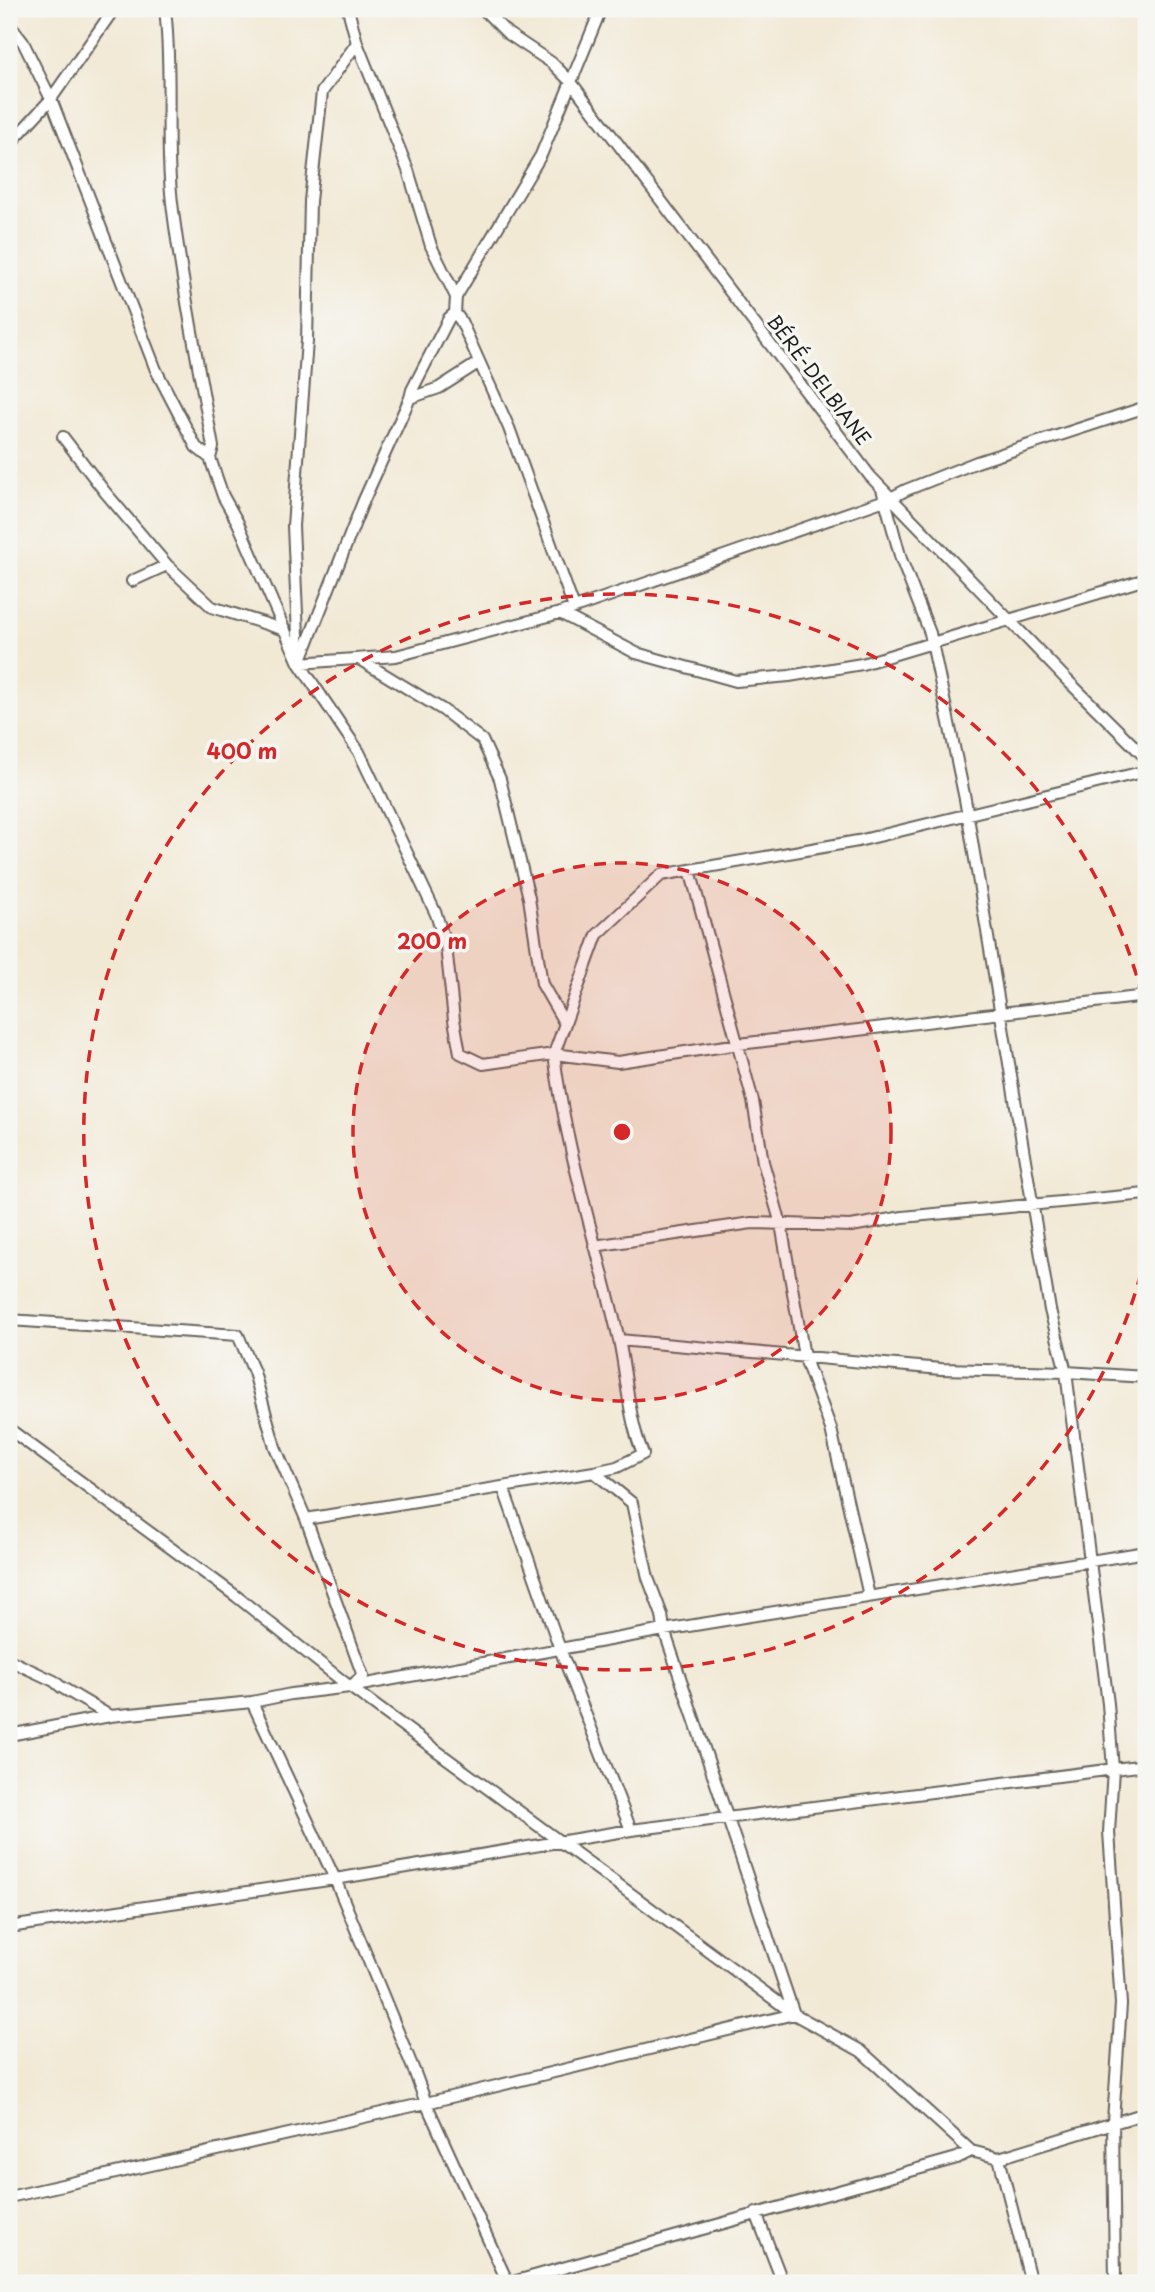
<svg xmlns="http://www.w3.org/2000/svg" width="1155" height="2292" viewBox="0 0 1155 2292" font-family="'Playpen Sans',sans-serif">
<style>
.lines{fill:none;stroke-linecap:round;stroke-linejoin:round}
.minor-casing{stroke:#67645d;stroke-width:14}
.minor{stroke:#fff;stroke-width:10}
.ring{fill:none;stroke:#d62828;stroke-width:3.5;stroke-dasharray:12 9}
.labels{text-anchor:middle;stroke-width:7;stroke-linejoin:round;paint-order:stroke}
.street-label{font-size:19px;fill:#1c1c1c;stroke:#f6f6f2}
.centre{fill:#d62828;stroke:#f6f6f2;stroke-width:3.5}
.ring-label{font-size:21px;text-anchor:middle;font-weight:bold;fill:#d62828;stroke:#f6f6f2;stroke-width:7;stroke-linejoin:round;paint-order:stroke}
</style>
<rect width="100%" height="100%" fill="#f6f6f2"/>
<filter id="ink" filterUnits="userSpaceOnUse"><feTurbulence type="fractalNoise" baseFrequency=".0143" numOctaves="2"/><feDisplacementMap in="SourceGraphic" scale="14" xChannelSelector="R" yChannelSelector="G"/><feConvolveMatrix kernelMatrix="1 2 1 2 8 2 1 2 1" color-interpolation-filters="sRGB"/></filter>
<filter id="wash" filterUnits="userSpaceOnUse"><feTurbulence type="fractalNoise" baseFrequency=".00686" numOctaves="4" result="noise"/><feDisplacementMap in="SourceGraphic" scale="28" xChannelSelector="R" yChannelSelector="G"/><feGaussianBlur stdDeviation="1.57" result="paint"/><feColorMatrix in="noise" values="0 0 0 0 0 0 0 0 0 0 0 0 0 0 0 0 0 1.4 0 .05"/><feComposite in="paint" operator="in"/></filter>
<g filter="url(#wash)">
<rect width="100%" height="100%" fill="#f2e9d5"/>
</g>
<g filter="url(#ink)">
<g class="lines">
<defs>
<path id="minor" d="M165,9C173,76 164,144 173,211C183,290 199,369 213,447L210,458
M348,9L357,43L408,170L431,246L456,297
M483,9L507,33L552,63L571,82L870,476L1067,680L1146,758
M9,24L23,42L51,99L156,370L196,447L210,458L223,496L238,523L299,663L359,752L436,914L446,946L454,1020L460,1053L483,1064L554,1054C566,1152 597,1244 619,1340C627,1377 628,1418 643,1454L617,1467L594,1472L306,1519
M9,145L51,99L114,9
M410,398L439,388L478,363
M63,437L105,492L167,565L212,607L285,630
M882,489L901,559L930,633L965,799L1050,1310L1066,1372L1108,1704L1113,1769L1109,1832L1121,2004L1113,2121L1115,2283
M891,498L906,490L977,462L1146,407
M132,581L167,565
M574,608L509,428L461,321L455,313L456,297L541,155L601,9
M560,613L636,653L736,681L789,676L862,664L1146,579
M299,657L293,526L307,341L310,201L322,92L357,43
M302,657L363,502L410,398L412,390L449,318L455,313
M359,659L443,710L482,740L500,779L529,898L542,984L565,1024
M299,663L396,656L560,613L885,500
M1146,771L858,841L661,875L597,935L554,1054L618,1062L739,1044L1146,996
M690,870L753,1101L763,1162L781,1224L804,1356L831,1429L869,1596
M594,1246L752,1223L851,1226L903,1217L1146,1194
M9,1320L238,1335L254,1372L275,1447L306,1519L363,1676L352,1685
M619,1340L941,1369L1066,1372L1146,1377
M9,1429L236,1596L350,1687L794,2014L861,2051L971,2151L999,2158L1031,2283
M503,1487L560,1649L631,1830
M9,1660L54,1681L61,1687L110,1716
M252,1702L335,1879L415,2073L426,2103L508,2283
M9,1735L110,1716L252,1702L291,1694L350,1687L664,1630L1146,1552
M9,1927L335,1879L631,1830L1146,1765
M999,2158L1146,2113
M9,2197L426,2103L794,2014L664,1630L662,1615L648,1578L632,1503L594,1472
M756,2213L783,2283
M509,2283L957,2158L971,2151"/>
</defs>
<use href="#minor" class="minor-casing"/>
<use href="#minor" class="minor"/>
</g>
</g>
<circle cx="622" cy="1132" r="269" fill="#d62828" fill-opacity=".12"/>
<g class="ring">
<circle cx="622" cy="1132" r="269"/>
<path d="M1146 1253A538 538 0 1 1 1146 1011"/>
</g>
<g class="labels">
<g class="street-label">
<text transform="translate(819 380) rotate(53)" y="7">BÉRÉ-DELBIANE</text>
</g>
</g>
<circle cx="622" cy="1132" r="10" class="centre"/>
<g class="ring-label">
<text x="242" y="759">400 m</text>
<text x="432" y="949">200 m</text>
</g>
<rect width="1155" height="2292" fill="none" stroke="#f6f6f2" stroke-width="35"/>
</svg>
